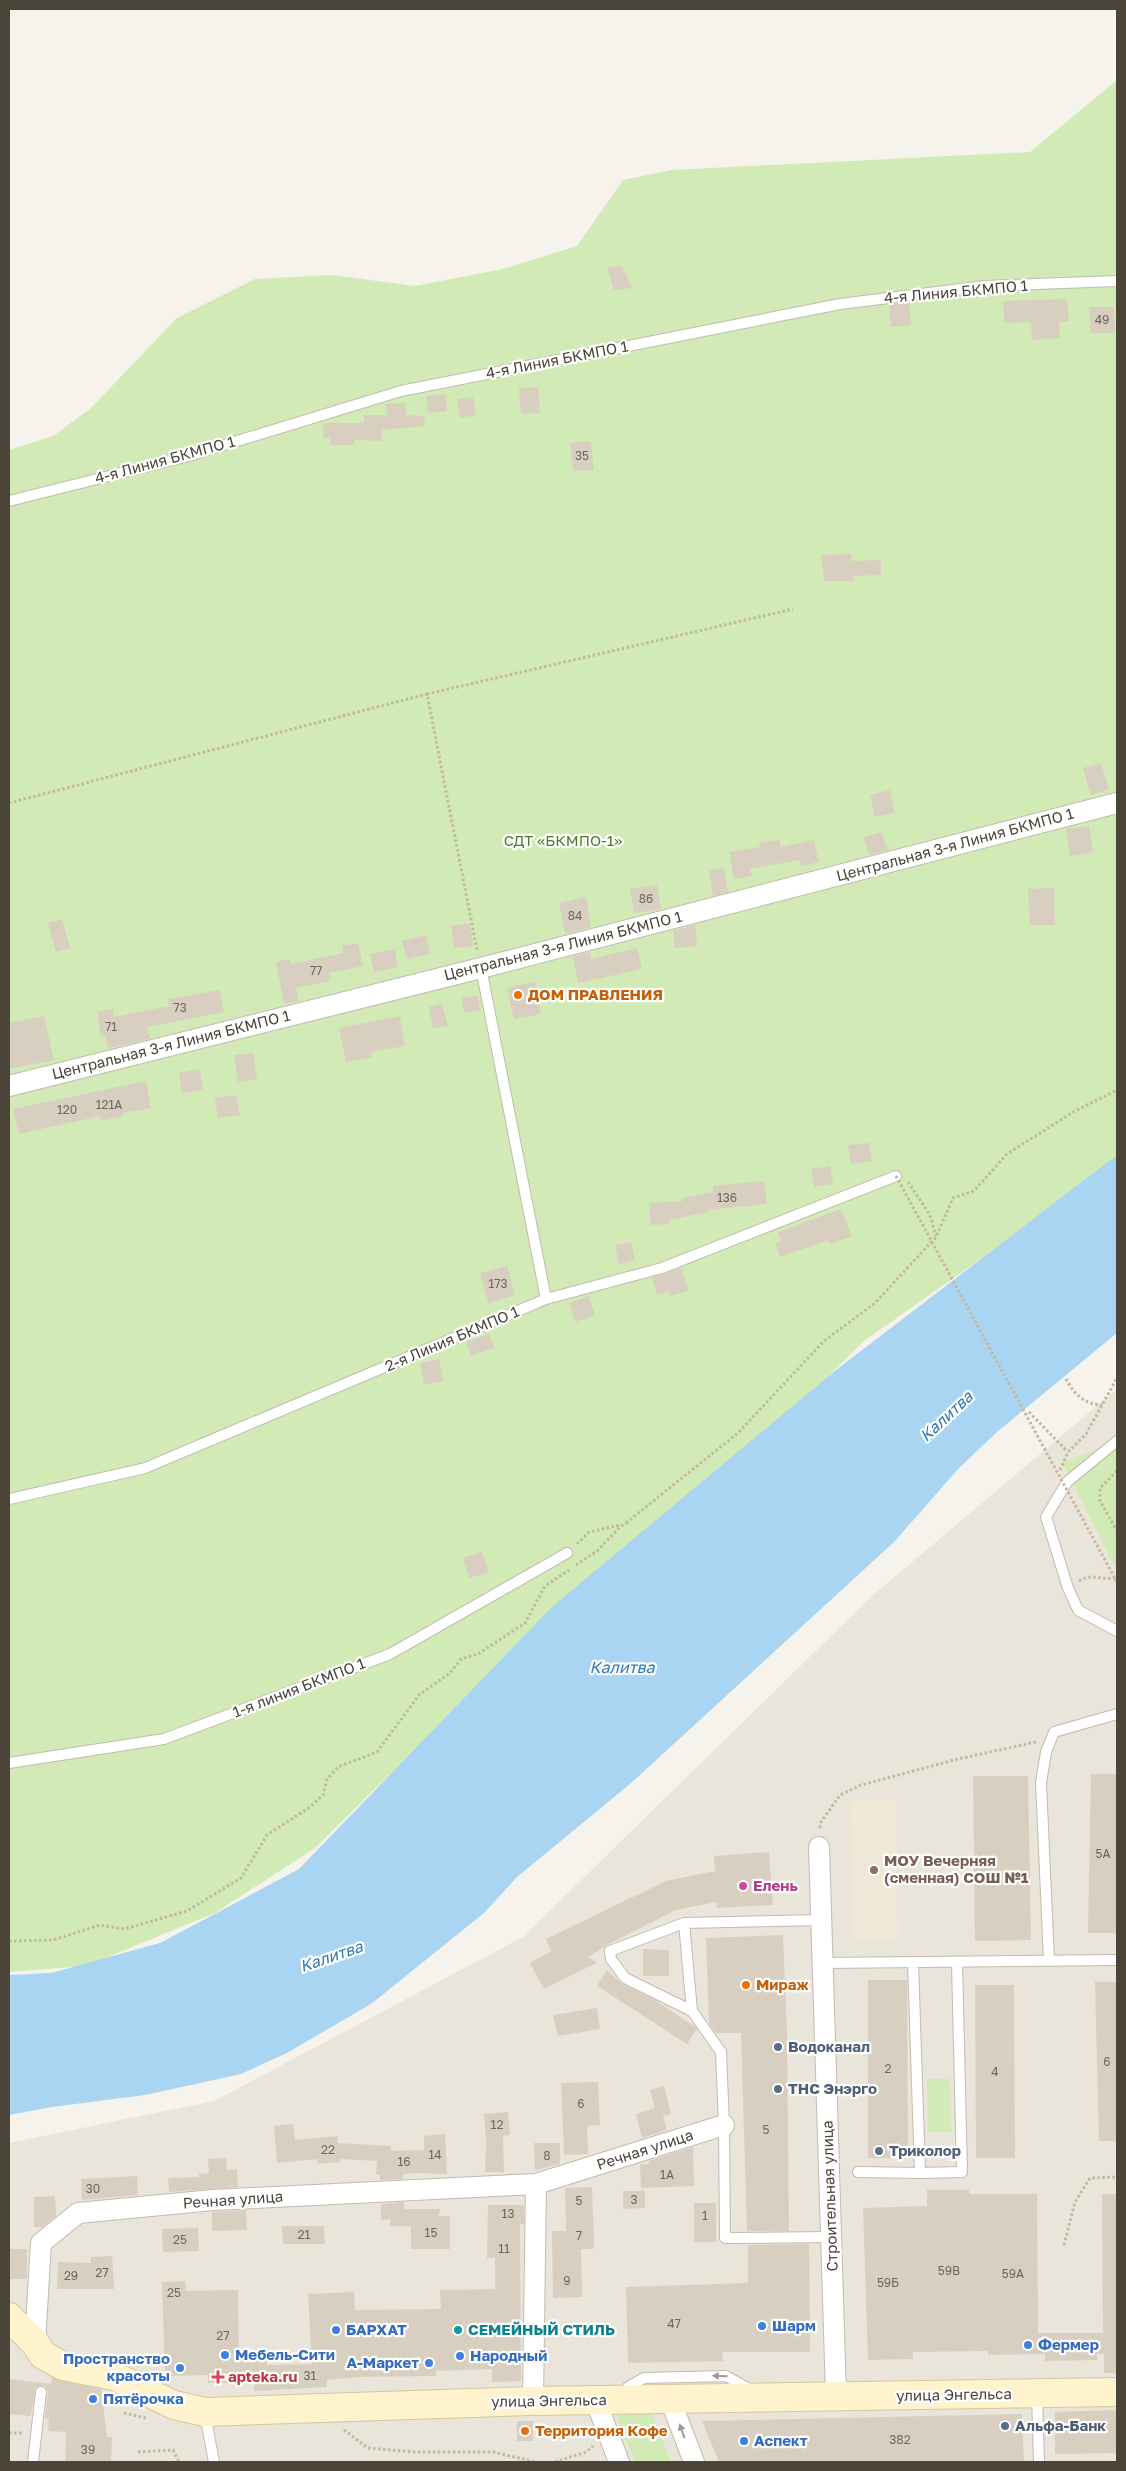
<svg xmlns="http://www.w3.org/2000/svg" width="1126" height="2471" viewBox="0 0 1126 2471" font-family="'Golos Text',sans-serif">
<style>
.residential{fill:#eae5da}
.education{fill:#efe8d6}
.green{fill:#d2eab5}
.water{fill:#a9d4f2}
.building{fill:#d8cfc1}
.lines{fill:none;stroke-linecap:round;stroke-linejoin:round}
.lane-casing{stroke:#c2bbae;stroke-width:12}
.street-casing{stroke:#c2bbae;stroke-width:22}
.secondary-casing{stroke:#d6c79b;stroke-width:30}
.path{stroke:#c4b79f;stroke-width:3;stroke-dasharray:2.5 2.5;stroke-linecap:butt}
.lane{stroke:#fff;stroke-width:10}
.street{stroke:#fff;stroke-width:20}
.secondary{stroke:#fff3cd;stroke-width:28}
.path-bridge{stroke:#c4b79f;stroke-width:3;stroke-dasharray:2.5 2.5;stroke-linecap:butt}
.oneway{fill:#9c9892}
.food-dot{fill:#e8710a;stroke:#fff;stroke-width:2}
.education-dot{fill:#8d6e63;stroke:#fff;stroke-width:2}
.hotel-dot{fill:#d1479c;stroke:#fff;stroke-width:2}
.service-dot{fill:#5c6f8a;stroke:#fff;stroke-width:2}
.shop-dot{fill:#3f7fe0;stroke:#fff;stroke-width:2}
.culture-dot{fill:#0f9aa8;stroke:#fff;stroke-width:2}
.health-dot{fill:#e0444e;stroke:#fff;stroke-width:2}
.labels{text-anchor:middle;stroke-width:4.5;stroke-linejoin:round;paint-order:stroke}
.number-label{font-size:12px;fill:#6e675b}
.street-label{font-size:15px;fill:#4b4439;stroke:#fff}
.park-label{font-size:15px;fill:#4a7f2a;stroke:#fff}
.food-label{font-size:15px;font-weight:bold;fill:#c56008;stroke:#fff;text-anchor:start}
.education-label{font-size:15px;font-weight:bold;fill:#785e54;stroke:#fff;text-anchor:start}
.hotel-label{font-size:15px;font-weight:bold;fill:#b23c85;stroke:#fff;text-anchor:start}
.service-label{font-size:15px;font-weight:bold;fill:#4e5e75;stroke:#fff;text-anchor:start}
.shop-label{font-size:15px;font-weight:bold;fill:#366cbe;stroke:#fff;text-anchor:start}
.culture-label{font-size:15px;font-weight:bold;fill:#0d838f;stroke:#fff;text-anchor:start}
.health-label{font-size:15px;font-weight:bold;fill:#be3a42;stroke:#fff;text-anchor:start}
.water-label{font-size:16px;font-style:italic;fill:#2e7ab2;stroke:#fff}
</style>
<rect width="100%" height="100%" fill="#f6f3ec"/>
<path class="residential" d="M1117,1389V2462H9V2143L214,2101L523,1937L872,1596Z"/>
<path class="education" d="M896,1800L898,1939L852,1940L850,1801Z"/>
<path class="green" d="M1117,80V1163L864,1341L746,1457L390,1774L315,1848L215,1913L86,1966L9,1972V450L53,436L90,409L177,318L255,279L332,275L415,286L503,269L577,246L623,180L672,170L1030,152Z
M1117,1442V1572L1062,1462Z
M927,2079H950L951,2132H928Z
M615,2411L651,2412L671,2462H635Z"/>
<path class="water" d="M1117,1155V1333L997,1432L959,1468L894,1542L630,1784L517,1877L484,1913L371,2004L285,2054L241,2074L145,2095L52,2107L9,2115V1975L51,1973L160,1943L299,1869L553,1606L836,1370Z"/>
<path class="building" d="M622,266L632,288L614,290L607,267Z
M1067,299L1069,321L1059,322L1060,338L1032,340L1031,322L1004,323L1003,301Z
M909,302L911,325L891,327L889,305Z
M1089,307H1114L1115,333H1090Z
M538,387L540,413L521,414L519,388Z
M446,394L447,411L428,413L426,396Z
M473,397L476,415L460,418L457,399Z
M405,403L406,415L424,416L425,426L382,430L381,441L354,440V445H330V438H323V423H364V415H387L386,404Z
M591,441L594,470L573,471L570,443Z
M851,554L852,561L881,560V575L853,576L854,581H824L821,555Z
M1101,763L1109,789L1091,795L1083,768Z
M890,790L895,813L875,817L870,795Z
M1089,826L1093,852L1070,856L1066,829Z
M881,832L888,850L869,855L864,837Z
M779,840L781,847L814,840L819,862L801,866L800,860L750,869L752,876L734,879L729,852L760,847L759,843Z
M724,868L728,892L713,896L709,870Z
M657,885L661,909L634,913L630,889Z
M1054,888L1055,925H1030L1028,889Z
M586,897L591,927L565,934L559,903Z
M62,919L70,948L56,952L48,923Z
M470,923L473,946L454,948L451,926Z
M695,925L697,946L675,948L673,931Z
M426,935L430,954L407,959L402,941Z
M358,943L363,966L329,973L330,981L296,988L298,1001L284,1004L276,962L290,959L291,964L343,953L342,946Z
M637,948L642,969L578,983L573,956L590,952L591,959Z
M395,949L398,967L374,972L370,954Z
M535,982L541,1014L514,1019L507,988Z
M220,990L224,1012L147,1027L150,1039L127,1044L108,1048L105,1035L101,1036L97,1012L113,1009L114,1017L169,1006L168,999Z
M478,995L480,1010L464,1013L462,998Z
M442,1004L448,1026L433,1028L429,1007Z
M44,1016L54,1060L9,1069V1023Z
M400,1016L405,1046L371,1052L372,1057L346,1062L339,1028Z
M253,1053L257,1079L238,1082L234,1055Z
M200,1069L203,1090L182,1093L179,1073Z
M146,1081L151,1108L123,1113V1116L101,1121L100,1116L19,1134L13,1109Z
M236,1095L240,1115L218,1118L215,1098Z
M869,1143L872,1161L851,1164L848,1145Z
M830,1166L833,1184L814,1187L811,1169Z
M764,1181L767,1204L707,1210L708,1212L669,1220V1224L651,1225L649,1203L683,1201L682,1198L713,1192V1186Z
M841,1209L852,1236L830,1244L828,1240L780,1257L775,1243L781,1241L778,1232Z
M631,1242L635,1260L619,1264L615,1245Z
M507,1266L515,1295L488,1303L480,1273Z
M681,1268L689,1291L670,1296L669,1291L657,1295L652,1278Z
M589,1296L595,1315L575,1322L569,1303Z
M489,1334L494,1348L471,1356L466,1342Z
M439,1359L444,1381L424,1385L420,1363Z
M482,1552L489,1572L469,1578L463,1558Z
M1091,1774H1117V1933H1088Z
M973,1776H1028L1031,1940L975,1941Z
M769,1852L773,1905L717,1908L716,1902L676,1910L607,1945L588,1957L597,1963L544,1989L530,1963L551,1951L546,1939L666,1881L715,1871L714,1856Z
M783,1935L787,2033L789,2231H747L741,2033H716L709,2023L706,1938Z
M643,1949L669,1950V1976H643Z
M607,1970L622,1984L653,1999L694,2026L697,2029L687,2044L597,1986Z
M868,1980H907L908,2158H868Z
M1095,1982H1117V2141H1099Z
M975,1985H1014L1015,2158H976Z
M597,2008L600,2029L558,2036L553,2015Z
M598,2082L600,2125L587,2126L588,2154L564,2155L561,2083Z
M664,2086L671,2114L663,2116L667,2130L642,2138L636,2114L655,2108L650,2090Z
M508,2112L510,2135L503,2136L504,2172H485L486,2142L484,2114Z
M293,2124L295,2140L338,2136V2143L391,2146V2151L424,2150V2136L445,2134L447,2174L416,2173L403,2174V2179L380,2180V2175H376L377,2161L340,2159V2162L318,2164L317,2159L277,2163L274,2126Z
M534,2143H560V2164L535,2170Z
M693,2147L694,2186L641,2188L640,2164H649V2161Z
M226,2158L227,2170L237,2169L238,2187L169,2192L168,2178L199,2177V2174L209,2173L208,2159Z
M137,2176L138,2195L82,2200L81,2179Z
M592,2187L594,2242L593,2249H581L582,2297L553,2298L552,2231H566L565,2188Z
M927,2190H969V2194H1037L1038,2333H1103L1102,2194H1117V2373H1104V2354H1097V2360L1045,2361V2354L988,2355V2351L913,2352V2359L868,2360L863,2208L927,2206Z
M623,2191H645V2208L623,2209Z
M55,2196L56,2216L42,2227H34V2197Z
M404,2202V2209H440L439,2216H450V2249H411V2226H390V2219L381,2220V2204Z
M694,2203H716V2242H694Z
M488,2205H524V2224H520L521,2381L492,2382V2369L436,2371V2376L358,2377L327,2380V2387L254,2391V2382L208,2383V2375L165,2376L162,2282L185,2281L186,2291L238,2290L239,2359H267V2365L312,2364L308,2294L354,2292L355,2310L441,2309L440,2290L495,2289V2258H487Z
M246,2210L247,2230L212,2231V2212Z
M282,2226H324L325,2244H283Z
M198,2228L199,2251L163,2252L162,2229Z
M809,2244L810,2352H722L723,2361L628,2363L626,2287L748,2283V2245Z
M9,2249H27V2279H9Z
M112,2256L114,2289H57L58,2262L91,2263V2257Z
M52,2378L101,2389L107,2437H112L111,2462H65L66,2432L48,2431L49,2418H45L48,2392L45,2386H39L35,2388L31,2416L9,2414V2379L51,2384Z
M1117,2410V2453L1055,2454V2412Z
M1022,2414L1024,2462H719L702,2421Z
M517,2421H533V2441H517Z"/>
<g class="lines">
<defs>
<path id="lane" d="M9,501L185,457L401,391L840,304L985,286L1117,281
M481,968L546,1299
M1117,1441L1067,1482L1046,1517L1068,1588L1078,1610L1117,1631
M9,1499L145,1468L546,1299L662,1268L896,1176
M9,1763L164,1739L390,1654L567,1553
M684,1923L692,2011L625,1978L611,1959L610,1951L684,1923L822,1920
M1049,1961L1041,1783L1046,1752L1054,1732L1117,1714
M913,1962L920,2173L962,2172L957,1963
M823,1963L1117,1960
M692,2011L721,2052L724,2125L725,2238L832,2237
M858,2172L920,2173
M623,2394L628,2387L644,2378L726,2376L753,2391
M1037,2395L1039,2462
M205,2414L214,2462
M33,2462L41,2392"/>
<path id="street" d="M9,1086L481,968L1117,803
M819,1847L836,2396
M35,2343L41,2243L78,2213L213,2200L536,2184L724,2125
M595,2399L619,2462
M670,2399L694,2462
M533,2401L536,2184"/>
<path id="secondary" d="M9,2317L35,2343L43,2355L63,2366L114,2376L174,2405L205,2412L533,2401L1117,2392"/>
</defs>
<use href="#lane" class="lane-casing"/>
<use href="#street" class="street-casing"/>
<use href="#secondary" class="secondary-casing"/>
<path class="path" d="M427,694L793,609
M9,803L427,694L477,950
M908,1182L930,1215L936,1236
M1066,1379C1073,1393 1085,1405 1102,1405
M1029,1412L1068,1452
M1060,1470L1068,1452L1086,1434L1117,1378
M1117,1471L1100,1488V1501L1117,1531
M626,1523L738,1433L824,1341L875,1303L936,1237L953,1198L974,1191L1007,1154L1075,1111L1117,1090
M577,1544L589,1532L620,1525
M576,1565L597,1551L621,1526L627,1523
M1079,1581L1088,1577L1117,1579
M820,1828L821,1822L840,1795L861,1785L958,1759L1036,1742
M9,1941L53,1940L100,1925L124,1929L187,1911L241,1878L267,1835L310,1807L323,1795L327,1779L338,1767L377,1752L419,1695L450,1673L461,1659L478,1654L525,1623L545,1586L569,1570
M1064,2245L1075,2202L1090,2178L1117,2177
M124,2413L146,2418
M344,2430L368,2448L414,2452H493L536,2462
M627,2432L663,2428
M9,2433H23
M138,2452L173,2450L179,2462
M555,2462L586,2452L593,2446"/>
<use href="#lane" class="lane"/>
<use href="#street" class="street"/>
<use href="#secondary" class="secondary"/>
<path class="path-bridge" d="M896,1176L1117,1582"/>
</g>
<defs><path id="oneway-solid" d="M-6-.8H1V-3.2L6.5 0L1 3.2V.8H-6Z" transform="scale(1.25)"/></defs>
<g class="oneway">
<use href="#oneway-solid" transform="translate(720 2376) rotate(-178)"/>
<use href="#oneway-solid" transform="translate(682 2431) rotate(-110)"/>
</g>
<g class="food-dot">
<circle cx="518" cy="995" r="5"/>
<circle cx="746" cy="1985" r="5"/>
<circle cx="525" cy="2431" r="5"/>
</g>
<circle class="education-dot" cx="874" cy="1870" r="5"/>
<circle class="hotel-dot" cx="743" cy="1886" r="5"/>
<g class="service-dot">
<circle cx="778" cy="2047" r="5"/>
<circle cx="778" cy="2089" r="5"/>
<circle cx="879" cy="2151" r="5"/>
<circle cx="1005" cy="2426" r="5"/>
</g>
<g class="shop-dot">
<circle cx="762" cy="2326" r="5"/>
<circle cx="336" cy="2330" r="5"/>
<circle cx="1028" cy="2345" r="5"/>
<circle cx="225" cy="2355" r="5"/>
<circle cx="460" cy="2356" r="5"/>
<circle cx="429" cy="2363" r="5"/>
<circle cx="180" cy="2368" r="5"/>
<circle cx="93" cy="2399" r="5"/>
<circle cx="744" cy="2441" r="5"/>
</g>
<circle class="culture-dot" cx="458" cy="2330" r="5"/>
<path class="health-dot" d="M215.5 2369.5h5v5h5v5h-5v5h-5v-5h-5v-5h5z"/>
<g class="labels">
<g class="number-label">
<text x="1102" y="324">49</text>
<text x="582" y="460">35</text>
<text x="646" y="903">86</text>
<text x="575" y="920">84</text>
<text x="316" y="975">77</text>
<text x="180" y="1012">73</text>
<text x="111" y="1031">71</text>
<text x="109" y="1109">121А</text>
<text x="67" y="1114">120</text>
<text x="727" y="1202">136</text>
<text x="498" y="1288">173</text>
<text x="1103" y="1858">5А</text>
<text x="1107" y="2066">6</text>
<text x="888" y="2073">2</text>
<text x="995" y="2076">4</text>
<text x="581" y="2108">6</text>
<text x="497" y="2129">12</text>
<text x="766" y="2134">5</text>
<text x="328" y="2154">22</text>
<text x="435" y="2159">14</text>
<text x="547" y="2160">8</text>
<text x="404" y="2166">16</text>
<text x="667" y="2179">1А</text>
<text x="93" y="2193">30</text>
<text x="634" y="2204">3</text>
<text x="579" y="2205">5</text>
<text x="508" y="2218">13</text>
<text x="705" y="2220">1</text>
<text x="431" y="2237">15</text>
<text x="304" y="2239">21</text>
<text x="579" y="2240">7</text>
<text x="180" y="2244">25</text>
<text x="504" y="2253">11</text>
<text x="949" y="2275">59В</text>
<text x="102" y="2277">27</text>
<text x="1013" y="2278">59А</text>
<text x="71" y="2280">29</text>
<text x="567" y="2285">9</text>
<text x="888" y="2287">59Б</text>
<text x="174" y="2297">25</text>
<text x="674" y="2328">47</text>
<text x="223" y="2340">27</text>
<text x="310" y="2380">31</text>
<text x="900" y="2444">382</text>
<text x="88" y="2454">39</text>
</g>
<g class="street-label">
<text transform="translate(956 292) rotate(-5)" y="5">4-я Линия БКМПО 1</text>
<text transform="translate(557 360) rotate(-11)" y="5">4-я Линия БКМПО 1</text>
<text transform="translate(165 460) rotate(-15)" y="5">4-я Линия БКМПО 1</text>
<text transform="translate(955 845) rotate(-15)" y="5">Центральная 3-я Линия БКМПО 1</text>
<text transform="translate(563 946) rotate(-14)" y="5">Центральная 3-я Линия БКМПО 1</text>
<text transform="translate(171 1045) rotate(-14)" y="5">Центральная 3-я Линия БКМПО 1</text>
<text transform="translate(452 1339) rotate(-23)" y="5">2-я Линия БКМПО 1</text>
<text transform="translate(299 1688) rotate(-21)" y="5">1-я линия БКМПО 1</text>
<text transform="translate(645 2150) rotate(-18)" y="5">Речная улица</text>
<text transform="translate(830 2196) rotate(-92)" y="5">Строительная улица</text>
<text transform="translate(233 2200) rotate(-4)" y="5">Речная улица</text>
<text transform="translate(954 2395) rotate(-1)" y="5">улица Энгельса</text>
<text transform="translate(549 2401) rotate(-1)" y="5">улица Энгельса</text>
</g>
<g class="park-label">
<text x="563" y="846">СДТ «БКМПО-1»</text>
</g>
<g class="food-label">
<text x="528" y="1000">ДОМ ПРАВЛЕНИЯ</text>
<text x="756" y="1990">Мираж</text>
<text x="535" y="2436">Территория Кофе</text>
</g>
<g class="education-label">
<text x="884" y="1866">МОУ Вечерняя<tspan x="884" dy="17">(сменная) СОШ №1</tspan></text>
</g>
<g class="hotel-label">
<text x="753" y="1891">Елень</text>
</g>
<g class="service-label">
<text x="788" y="2052">Водоканал</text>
<text x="788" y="2094">ТНС Энэрго</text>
<text x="889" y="2156">Триколор</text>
<text x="1015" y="2431">Альфа-Банк</text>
</g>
<g class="shop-label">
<text x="772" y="2331">Шарм</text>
<text x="346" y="2335">БАРХАТ</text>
<text x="1038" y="2350">Фермер</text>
<text x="235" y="2360">Мебель-Сити</text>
<text x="470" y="2361">Народный</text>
<text x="170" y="2364" text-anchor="end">Пространство<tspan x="170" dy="17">красоты</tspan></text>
<text x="419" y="2368" text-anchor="end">А-Маркет</text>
<text x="103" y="2404">Пятёрочка</text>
<text x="754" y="2446">Аспект</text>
</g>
<g class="culture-label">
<text x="468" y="2335">СЕМЕЙНЫЙ СТИЛЬ</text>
</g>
<g class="health-label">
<text x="228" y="2382">apteka.ru</text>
</g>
<g class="water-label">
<text transform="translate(946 1416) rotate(-43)" y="6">Калитва</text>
<text x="622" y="1673">Калитва</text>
<text transform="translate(331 1956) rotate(-19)" y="6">Калитва</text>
</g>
</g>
<rect width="1126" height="2471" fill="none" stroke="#4b4439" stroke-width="20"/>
</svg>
